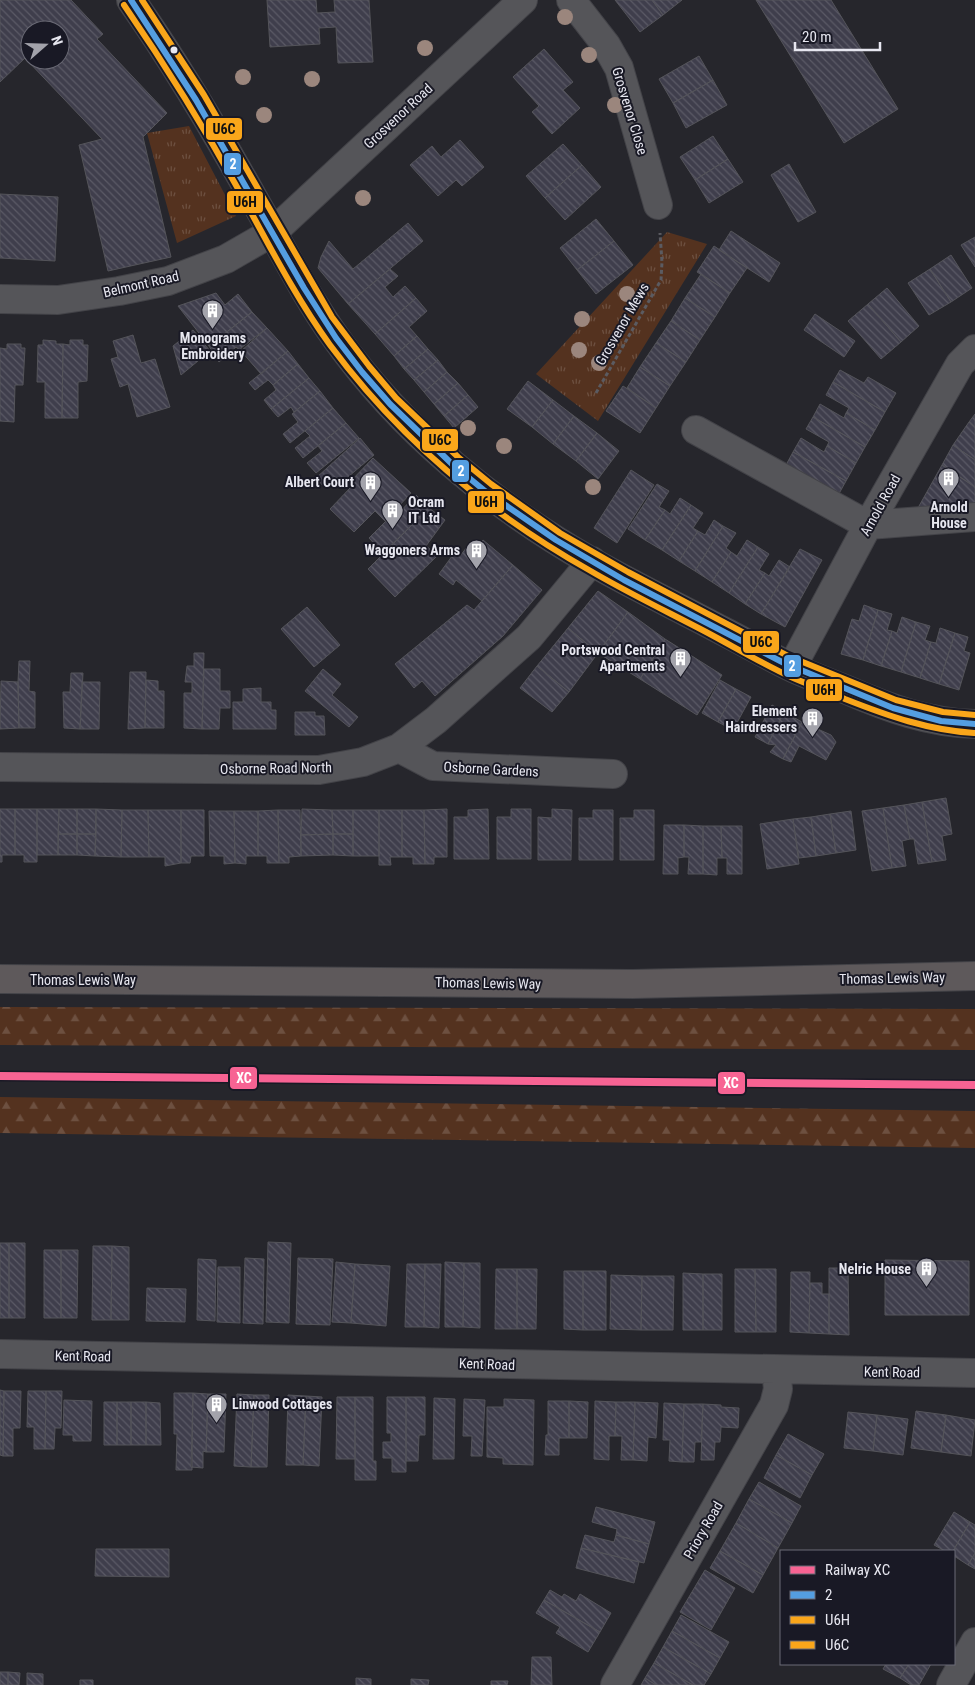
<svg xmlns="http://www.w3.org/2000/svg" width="975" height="1685" viewBox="0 0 975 1685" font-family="'Roboto Condensed',sans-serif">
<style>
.grass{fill:url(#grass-tufts)}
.forest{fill:url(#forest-firs)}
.building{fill:url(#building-back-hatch);stroke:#54545a;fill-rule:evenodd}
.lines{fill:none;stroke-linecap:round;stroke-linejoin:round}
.minor-casing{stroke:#434348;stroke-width:30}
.major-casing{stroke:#434348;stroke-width:30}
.path{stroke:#5b5b61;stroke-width:3;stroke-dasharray:4 2.5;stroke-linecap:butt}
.minor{stroke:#555559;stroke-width:28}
.major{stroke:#5e595b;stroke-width:28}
.bus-1-casing{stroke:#191925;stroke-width:10}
.bus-2-casing{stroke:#191925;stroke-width:10}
.bus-3-casing{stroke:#191925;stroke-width:10}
.bus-1{stroke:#549ee1;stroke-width:6}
.bus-2{stroke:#faa61a;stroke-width:6}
.bus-3{stroke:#faa61a;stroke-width:6}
.rail-1-casing{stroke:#191925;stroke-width:11}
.rail-1{stroke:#f76393;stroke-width:8}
.tree{fill:#9b867d}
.bus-dot{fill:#e7e7f0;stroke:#191925;stroke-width:2}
.labels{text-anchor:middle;stroke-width:4;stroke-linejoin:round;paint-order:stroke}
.street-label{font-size:14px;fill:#e7e7f0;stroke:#191925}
.poi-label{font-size:14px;font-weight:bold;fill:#e7e7f0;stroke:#191925;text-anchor:end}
.line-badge{stroke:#191925;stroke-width:2}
.badge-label{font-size:14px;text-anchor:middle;font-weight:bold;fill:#fff}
.pale-badge-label{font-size:14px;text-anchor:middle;font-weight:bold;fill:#111}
</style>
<defs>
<pattern id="grass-tufts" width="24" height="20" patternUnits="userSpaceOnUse" patternTransform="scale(1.25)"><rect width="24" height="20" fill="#54321f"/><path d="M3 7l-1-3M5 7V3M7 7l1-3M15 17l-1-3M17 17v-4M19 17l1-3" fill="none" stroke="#6d5040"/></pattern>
<pattern id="forest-firs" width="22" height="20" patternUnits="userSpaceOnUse" patternTransform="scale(1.25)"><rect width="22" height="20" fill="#54321f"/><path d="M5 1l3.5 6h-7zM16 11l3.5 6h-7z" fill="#6d5040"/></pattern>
<pattern id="building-back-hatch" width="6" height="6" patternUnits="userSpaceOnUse" patternTransform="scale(1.25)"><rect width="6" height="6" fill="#3f3e4c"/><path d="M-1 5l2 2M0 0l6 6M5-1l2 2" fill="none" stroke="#5b5a66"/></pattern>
</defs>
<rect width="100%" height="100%" fill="#26262c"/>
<path class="grass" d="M189,126L236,216L177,243L147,133Z
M667,232L707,244L598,421L536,374Z"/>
<path class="forest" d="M0,1007L975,1009V1050L0,1045Z
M0,1097L975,1111V1148L0,1133Z"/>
<path class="building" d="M0,0H71L103,34L97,39L167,113L143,137L171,257L108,271L79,145L102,139L25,58L0,82ZM30,30H60V60H30Z
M267,0H316L317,13L335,12L334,0H369L373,62L338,63L336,27L319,28L320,44L270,47Z
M615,0H652L663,15L640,32Z
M652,0H682L663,15Z
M756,0H831L898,109L844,143Z
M544,49L573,82L563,90L580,108L552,134L532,112L539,106L513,77Z
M699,56L713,80L673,103L659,79Z
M713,80L727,105L686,128L673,103Z
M713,136L728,159L695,180L680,157Z
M460,140L484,167L462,186L456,180L438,196L410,165L432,146L441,157Z
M563,144L582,165L545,198L526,176Z
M728,159L743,182L709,203L695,180Z
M789,164L816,212L798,222L771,175Z
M582,165L601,187L565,220L545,198Z
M0,194L58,197L55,261L0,258Z
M596,219L614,241L577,270L560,248Z
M408,223L423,241L348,304L318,268L321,257L329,241L353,269Z
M731,231L780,263L769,282L719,250Z
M975,237V267L961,245Z
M614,241L633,265L596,294L577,270Z
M714,246L747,268L730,293L697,272Z
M951,255L972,288L951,302L930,269Z
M390,269L398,276L385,287L393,297L405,286L416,298L375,334L348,304Z
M930,269L951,302L929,315L908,283Z
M701,274L730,293L715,317L685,298Z
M887,288L919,326L901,342L868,304Z
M216,293L225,305L238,294L252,312L209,346L178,306Z
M416,298L427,311L409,327L417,336L394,356L375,334Z
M685,298L715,317L700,340L671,321Z
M868,304L901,342L881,359L848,321Z
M252,312L267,328L241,348V351L236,347L219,362L209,346Z
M815,314L855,341L844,357L804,330Z
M671,321L700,340L686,362L656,343Z
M267,328L288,351L261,374L241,351Z
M193,330L210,351L181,375L173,346Z
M133,335L141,363L155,359L170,407L137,417L128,384L120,387L111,359L118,357L113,341Z
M417,336L428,349L404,369L394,356Z
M43,340L56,341V344H63L62,418H45V382H37L38,345H43Z
M70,340H83V345H88L87,381L78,382V418H62L63,344L70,345Z
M656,343L686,362L670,386L640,367Z
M7,344H21V348H25L23,385H15L14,422L0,421V348L7,349Z
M428,349L438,360L414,380L404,369Z
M288,351L298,364L273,385L268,380L255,390L249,383Z
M438,360L447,372L424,392L414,380Z
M298,364L309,378L271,409L264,400L276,390L273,385Z
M640,367L670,386L656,408L627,388Z
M840,370L864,383L868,377L896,393L885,412L833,382Z
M447,372L458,383L434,404L424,392Z
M309,378L320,391L294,412L291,407L278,417L271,409Z
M528,381L553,400L532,427L507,409Z
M833,382L885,412L875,430L846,413L849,408L826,395Z
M458,383L468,395L444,416L434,404Z
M623,386L656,408L640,433L606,411Z
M320,391L333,408L290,443L283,434L298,422L292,414Z
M468,395L478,407L454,428L444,416Z
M553,400L574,416L553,444L532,427Z
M820,404L844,418L846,413L875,430L865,447L813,417Z
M333,408L346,423L303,458L295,448L310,436L305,431Z
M975,414V427L969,422Z
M574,416L597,433L576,461L553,444Z
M813,417L865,447L856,463L827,446L829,442L806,429Z
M969,422L975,427V460L953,445Z
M346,423L359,438L316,473L307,463L322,451L318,446Z
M597,433L619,451L598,479L576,461Z
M360,438L374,455L342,482L337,477L325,488L316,478Z
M801,438L824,452L827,446L856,463L846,481L793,452Z
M953,445L975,460V487L942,465Z
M793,452L846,481L836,499L786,465Z
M373,458L411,493L385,521L375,511L354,532L330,509L351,487L348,484Z
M942,465L975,487V510L914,515Z
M631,470L654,485L617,543L594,528Z
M657,484L669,491L659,507L665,510L645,540L628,529Z
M416,495L429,508L383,553L369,538L389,518L392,520Z
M680,498L691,505L662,550L645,540L665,510L670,514Z
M691,505L703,513L693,528L698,531L679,561L662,550Z
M429,508L445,520L426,546L438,555L395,597L368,569Z
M714,520L723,526L695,571L679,561L698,531L705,535Z
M723,526L736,533L726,548L731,552L712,582L695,571Z
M483,540L513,565L482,601L456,580L453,585L439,574L455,552L460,556L467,547L471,550L475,545L478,547Z
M747,540L758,547L729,593L712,582L731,552L737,556Z
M758,547L769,554L759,570L765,573L745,604L729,593Z
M800,549L822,560L785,627L761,614Z
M779,560L790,567L761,614L745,604L765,573L769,576Z
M513,565L542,590L503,636L435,696L422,681L414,688L395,664L467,605L474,610Z
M598,591L628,612L598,653L568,628Z
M864,605L878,610L863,660L841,654L852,619L859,621Z
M307,607L340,645L314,667L281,629Z
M878,610L892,614L887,630L892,631L881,666L863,660Z
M628,612L665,639L640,679L598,653Z
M902,617L916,622L901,672L881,666L892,631L897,633Z
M916,622L930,626L925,640L931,642L920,678L901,672Z
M568,628L598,653L569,692L537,666Z
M940,628L955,633L939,684L920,678L931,642L936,643Z
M955,633L968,637L964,651L970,653L959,690L939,684Z
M665,639L722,675L697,715L640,679Z
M194,653H204L202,729L184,728V693H192V682H185L187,666H194Z
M19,661H30L29,691L35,692V728H19L18,682Z
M537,666L569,692L552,712L520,688Z
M204,669H220V691H230V708H220L219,729H202Z
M323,669L341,684L332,695L358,717L349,727L305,691Z
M130,672H146L145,728L128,729Z
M71,673H83L80,729L64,728L63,692H70Z
M146,680L158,681V691H164V728H145Z
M720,680L736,689L718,722L702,713Z
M1,681L18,682L19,728L0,729Z
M82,682H100L99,729H80Z
M261,688V702H271V710H276V729H233V702H243V689Z
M736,689L751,697L733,730L718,722Z
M772,705L784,712L768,744L755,737Z
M295,712H315V716H324L325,735H295Z
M784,712L802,722L783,759L770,752L776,745L768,744Z
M802,722L831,735L836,742L826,760L799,746L791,762L783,759Z
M946,798L952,834L942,836L946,860L932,862L922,802Z
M922,802L932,862L918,864L914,839H910L904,805Z
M904,805L910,839L902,841L906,866L892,868L883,808Z
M883,808L892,868L872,871L862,811Z
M0,809H15V855H2V862H0Z
M15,809H37V862H24V855H15Z
M37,809H59L58,855H37Z
M59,809H77V834H58Z
M77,809H96V834H77Z
M96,809L122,810L121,857L95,856Z
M302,809L332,810L333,834L301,835Z
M447,809V857H434V864H425L424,810Z
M488,809L489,859H454V817H468V810Z
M511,809H531V859H497V817H511Z
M552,809L572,810L571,860H538V817L552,818Z
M122,810H148L149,857H121Z
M148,810H181V863L165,866V857H149Z
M181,810H204V856H191L190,863H181Z
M278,810H300L301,856L289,857V863H279Z
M278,810L279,863H267V856H258V811Z
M332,810H353V834H333Z
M353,810H379V856H353Z
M379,810H402V857H390L391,865H379Z
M402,810H424L425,864H413V857H402Z
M593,810H613V860H579V818H593Z
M634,810H654V860H620V818H634Z
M209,811H234L235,863L224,864V856H210Z
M234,811H258V856H246V864L235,863Z
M851,811L856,850L836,853L830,814Z
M830,814L836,853L816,856L811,817Z
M811,817L816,856L799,858L793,819Z
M793,819L799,864L767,869L760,824Z
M664,825H684V857L678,858V874H663Z
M684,825L703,826V874H688L689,857H684Z
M703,826H721L722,858H717V875L703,874Z
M721,826H742V874H727V858H722Z
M58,834H77V855H58Z
M77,834H96L95,856L77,855Z
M333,834H353V856L333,855Z
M333,834V855L301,856V835Z
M268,1242L291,1243L289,1323L266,1322Z
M0,1243H9V1318H0Z
M9,1243H25V1318H9Z
M93,1246H112L111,1320H92Z
M112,1246L129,1247V1320H111Z
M44,1250H61V1318H44Z
M61,1250H78L77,1318H61Z
M245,1258L264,1259L263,1324L243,1323Z
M298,1258L333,1259L330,1325L296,1324Z
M198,1259L216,1260L215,1321L197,1320Z
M885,1260L969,1261V1315H885Z
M336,1262L355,1264L351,1323L332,1322Z
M445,1262L464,1263L463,1327H445Z
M464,1263H480V1328L463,1327Z
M355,1264L390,1266L386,1326L351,1323Z
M407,1264H425L424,1327H405Z
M425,1264H441L439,1328L424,1327Z
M218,1267H240V1323L217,1322Z
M829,1268H848L849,1335L829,1334Z
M496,1269H517V1329H495Z
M517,1269H537L536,1329H517Z
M735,1269H755L756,1332H735Z
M755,1269H776V1332H756Z
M564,1271H583V1330L564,1329Z
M583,1271H606V1330H583Z
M791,1272H810L809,1333L790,1332Z
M683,1273L703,1274V1330H683Z
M703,1274H722V1330H703Z
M611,1275L642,1276L641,1330L610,1329Z
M642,1276H674L673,1330H641Z
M810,1283H822V1294H829V1334L809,1333Z
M147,1288L186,1289L185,1322L146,1321Z
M0,1390L4,1391L3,1456L0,1455Z
M4,1391H21L20,1428H13V1456H3Z
M28,1391H46L45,1449H34V1427H27Z
M46,1391H62L61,1428H55L54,1449H45Z
M174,1393H193L192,1470H176L177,1434H174Z
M193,1393L208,1394L206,1452L203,1451V1468L191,1467Z
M208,1394H226L224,1452H206Z
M237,1394L254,1395L251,1467L234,1466Z
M254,1395H269L267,1467H251Z
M288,1395L306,1396L303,1465H286Z
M306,1396L322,1397L319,1466L303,1465Z
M337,1397H355V1459H336Z
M355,1397H373V1461H376V1480H355Z
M387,1397H406V1472H392V1458H383V1442H391V1433H387Z
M406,1397H425V1435H419L418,1461H406Z
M434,1398L455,1399L454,1459H433Z
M464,1399L485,1400L482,1456H471L472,1436H463Z
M504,1399L534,1400L533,1465L503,1464V1458L487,1457V1407H504Z
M64,1400L92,1401L91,1441H73V1435H63Z
M548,1401H569V1438H559V1455H545L546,1435H548Z
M569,1401L588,1402L587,1438H569Z
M595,1401L616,1402L615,1436H609V1460L594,1459Z
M104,1402H117V1445H104Z
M117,1402H131V1445H117Z
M131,1402H146V1445H131Z
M146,1402L160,1403L161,1445H146Z
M616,1402H635L633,1460H621L622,1436H615Z
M635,1402L658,1403L656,1438L648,1437L647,1461L633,1460Z
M664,1403L684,1404L682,1462L669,1461L670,1440H663Z
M684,1404H703L701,1442H695L694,1462H682Z
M703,1404L721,1405V1407L739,1408L738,1428L721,1427L720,1442H715L714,1460H701Z
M916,1411L946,1415L941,1452L911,1448Z
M848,1412L877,1415L873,1451L844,1448Z
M877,1415L908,1419L903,1455L873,1451Z
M946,1415L975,1420L971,1456L941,1452Z
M788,1434L824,1454L812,1475L776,1455Z
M776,1455L812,1475L800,1498L764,1478Z
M759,1482L801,1506L792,1523L749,1499Z
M749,1499L792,1523L778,1548L736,1523Z
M596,1507L655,1522L649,1544L616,1535L617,1529L592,1522Z
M954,1512L970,1522L953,1551H945L934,1545Z
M970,1522L975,1525V1553L968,1565L954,1556L953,1551Z
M736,1523L778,1548L763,1575L720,1551Z
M585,1535L614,1542L616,1535L649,1544L644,1563L581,1548Z
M581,1548L639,1562L634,1583L576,1568Z
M96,1549H169V1577L95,1576Z
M720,1551L763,1575L753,1593L710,1568Z
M975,1553V1569L968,1565Z
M705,1570L735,1588L711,1630L680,1612Z
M550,1590L562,1597L564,1594L576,1601L580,1594L611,1613L600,1632L544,1600Z
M544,1600L600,1632L588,1652L556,1633L560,1627L536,1613Z
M681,1615L729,1642L720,1658L672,1631Z
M672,1631L720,1658L711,1674L663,1647Z
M663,1647L711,1674L704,1685H693L654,1663Z
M532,1657H551L552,1685H531Z
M654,1663L693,1685H656L645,1678Z
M886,1664H909L900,1678L883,1669Z
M909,1664H931L919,1685H911L900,1678Z
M0,1672H8V1685H0Z
M8,1672L20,1673L19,1685H8Z
M27,1673L43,1674V1685H27Z
M356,1678L371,1679V1685H356Z
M645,1678L656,1685H641Z
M411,1679L429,1680L428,1685H411Z
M80,1680H93V1685H80Z
M491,1681H508L507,1685H491Z"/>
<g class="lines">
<defs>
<path id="minor" d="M131,0C177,65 217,133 256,203C282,248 305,295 336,338C402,431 494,506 592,562C634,586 678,607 721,630C745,642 768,656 793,668C811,676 829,683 847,690C888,708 929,723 975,724
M571,0L606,45L619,68L658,205
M0,299L58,300L119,291L168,281L226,259L273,232L523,0
M696,430L868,525L975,517
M792,667L868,525L960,364L975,349
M399,748L433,766L613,774
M0,767L319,770L363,762L399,748L436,720L529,637L592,561
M0,1354L975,1373
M615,1685L774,1405L778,1389L776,1370
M951,1685L975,1642"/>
<path id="major" d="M0,979L633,984L975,976"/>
</defs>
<use href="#minor" class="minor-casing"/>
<use href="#major" class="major-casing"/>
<path class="path" d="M596,393L661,280L662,262L660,233"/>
<use href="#minor" class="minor"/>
<use href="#major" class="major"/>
<defs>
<path id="bus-1" d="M131,0L196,100L304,288L336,338L362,372L390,404L452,464L485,491L556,540L624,580L784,663L893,708L941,721L975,724"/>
<path id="bus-2" d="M124,5C166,66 205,129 241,194C269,245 296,298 330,345C399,438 488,513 589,570C628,593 668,612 708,633C736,648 763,664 791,677C809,685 827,691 845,699C888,716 928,730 974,733"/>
<path id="bus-3" d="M142,0L204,95L332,317L369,366L396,398L458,457L491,484L560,533L628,572L788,656L896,700L943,712L975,715"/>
</defs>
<use href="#bus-1" class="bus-1-casing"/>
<use href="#bus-2" class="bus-2-casing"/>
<use href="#bus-3" class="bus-3-casing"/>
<use href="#bus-1" class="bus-1"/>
<use href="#bus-2" class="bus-2"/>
<use href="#bus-3" class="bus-3"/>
<defs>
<path id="rail-1" d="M0,1076L975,1085"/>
</defs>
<use href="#rail-1" class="rail-1-casing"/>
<use href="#rail-1" class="rail-1"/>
</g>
<g class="tree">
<circle cx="565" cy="17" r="8"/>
<circle cx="425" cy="48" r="8"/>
<circle cx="589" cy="55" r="8"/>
<circle cx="243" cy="77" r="8"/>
<circle cx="312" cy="79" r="8"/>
<circle cx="615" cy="105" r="8"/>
<circle cx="264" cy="115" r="8"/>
<circle cx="363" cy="198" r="8"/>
<circle cx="627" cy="294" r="8"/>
<circle cx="582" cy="319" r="8"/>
<circle cx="579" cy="350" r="8"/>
<circle cx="599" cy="363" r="8"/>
<circle cx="468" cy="428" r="8"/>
<circle cx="504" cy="446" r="8"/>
<circle cx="593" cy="487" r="8"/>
</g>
<defs>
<symbol id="building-pin" viewBox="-11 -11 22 30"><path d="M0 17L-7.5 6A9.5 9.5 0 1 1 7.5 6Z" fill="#a3a3ab" stroke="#191925"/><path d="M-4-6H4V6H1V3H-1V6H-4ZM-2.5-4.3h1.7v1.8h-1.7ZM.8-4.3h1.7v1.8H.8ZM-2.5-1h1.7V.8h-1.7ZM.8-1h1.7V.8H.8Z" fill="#fff"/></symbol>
</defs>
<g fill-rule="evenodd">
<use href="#building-pin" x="200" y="298" width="25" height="34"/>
<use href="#building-pin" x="936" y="466" width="25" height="34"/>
<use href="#building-pin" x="358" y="470" width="25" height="34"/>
<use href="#building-pin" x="380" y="498" width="25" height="34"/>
<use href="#building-pin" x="464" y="538" width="25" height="34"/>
<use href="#building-pin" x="668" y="646" width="25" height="34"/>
<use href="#building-pin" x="800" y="706" width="25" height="34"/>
<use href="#building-pin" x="914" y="1256" width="25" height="34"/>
<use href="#building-pin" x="204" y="1392" width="25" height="34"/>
</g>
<circle class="bus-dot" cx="174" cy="50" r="4.5"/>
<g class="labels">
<g class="street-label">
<text transform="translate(630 111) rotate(73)" y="5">Grosvenor Close</text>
<text transform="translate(398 116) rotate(-43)" y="5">Grosvenor Road</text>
<text transform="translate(141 284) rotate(-13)" y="5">Belmont Road</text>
<text transform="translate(622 324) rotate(-60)" y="5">Grosvenor Mews</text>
<text transform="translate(880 505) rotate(-61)" y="5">Arnold Road</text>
<text transform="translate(276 768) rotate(-1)" y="5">Osborne Road North</text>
<text transform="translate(491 769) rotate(3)" y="5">Osborne Gardens</text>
<text transform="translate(892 978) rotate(-1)" y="5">Thomas Lewis Way</text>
<text x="83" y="985">Thomas Lewis Way</text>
<text transform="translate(488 983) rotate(1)" y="5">Thomas Lewis Way</text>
<text transform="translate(83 1356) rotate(1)" y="5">Kent Road</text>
<text transform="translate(487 1364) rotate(2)" y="5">Kent Road</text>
<text transform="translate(892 1372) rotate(1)" y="5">Kent Road</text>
<text transform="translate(703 1530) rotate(-60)" y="5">Priory Road</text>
</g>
<g class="poi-label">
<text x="213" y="343" text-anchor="middle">Monograms<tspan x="213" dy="16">Embroidery</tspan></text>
<text x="354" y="487">Albert Court</text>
<text x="408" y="507" text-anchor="start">Ocram<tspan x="408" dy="16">IT Ltd</tspan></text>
<text x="949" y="512" text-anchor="middle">Arnold<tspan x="949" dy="16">House</tspan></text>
<text x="460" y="555">Waggoners Arms</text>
<text x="665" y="655">Portswood Central<tspan x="665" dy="16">Apartments</tspan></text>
<text x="797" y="716">Element<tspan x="797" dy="16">Hairdressers</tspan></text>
<text x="911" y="1274">Nelric House</text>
<text x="232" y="1409" text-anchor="start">Linwood Cottages</text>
</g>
</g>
<g class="line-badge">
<rect x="205" y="117" width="38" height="24" rx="5" fill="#faa61a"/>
<rect x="223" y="152" width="19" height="24" rx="5" fill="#549ee1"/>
<rect x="226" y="190" width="38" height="24" rx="5" fill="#faa61a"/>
<rect x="421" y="428" width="38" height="24" rx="5" fill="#faa61a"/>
<rect x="451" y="459" width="19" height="24" rx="5" fill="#549ee1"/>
<rect x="467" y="490" width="38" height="24" rx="5" fill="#faa61a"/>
<rect x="742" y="630" width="38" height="24" rx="5" fill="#faa61a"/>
<rect x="783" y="654" width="19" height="24" rx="5" fill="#549ee1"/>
<rect x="805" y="678" width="38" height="24" rx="5" fill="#faa61a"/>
<rect x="229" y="1066" width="29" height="24" rx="5" fill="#f76393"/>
<rect x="717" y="1071" width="29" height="24" rx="5" fill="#f76393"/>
</g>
<g class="badge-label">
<text x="233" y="169">2</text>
<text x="461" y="476">2</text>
<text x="792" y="671">2</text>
<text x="244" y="1083">XC</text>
<text x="731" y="1088">XC</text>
</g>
<g class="pale-badge-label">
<text x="224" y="134">U6C</text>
<text x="245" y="207">U6H</text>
<text x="440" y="445">U6C</text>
<text x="486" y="507">U6H</text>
<text x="761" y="647">U6C</text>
<text x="824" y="695">U6H</text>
</g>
<rect x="780" y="1550" width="175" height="115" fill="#191925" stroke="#6b6b76"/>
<rect x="790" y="1566" width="25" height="8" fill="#f76393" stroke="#6b6b76"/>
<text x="825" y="1575" font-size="15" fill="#e7e7f0">Railway XC</text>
<rect x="790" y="1591" width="25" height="8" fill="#549ee1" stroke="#6b6b76"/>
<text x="825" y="1600" font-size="15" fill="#e7e7f0">2</text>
<rect x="790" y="1616" width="25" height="8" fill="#faa61a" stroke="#6b6b76"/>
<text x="825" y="1625" font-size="15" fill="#e7e7f0">U6H</text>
<rect x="790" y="1641" width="25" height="8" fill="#faa61a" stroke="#6b6b76"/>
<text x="825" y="1650" font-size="15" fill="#e7e7f0">U6C</text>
<g transform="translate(45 45) rotate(70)"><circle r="24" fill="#191925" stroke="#6b6b76"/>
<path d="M0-4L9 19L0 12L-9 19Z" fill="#a3a3ab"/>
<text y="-8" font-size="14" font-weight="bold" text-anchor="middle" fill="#e7e7f0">N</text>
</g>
<path d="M795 42v8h85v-8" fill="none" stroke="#e7e7f0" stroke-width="2.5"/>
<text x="802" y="42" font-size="15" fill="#e7e7f0" stroke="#191925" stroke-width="4" paint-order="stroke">20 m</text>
</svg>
